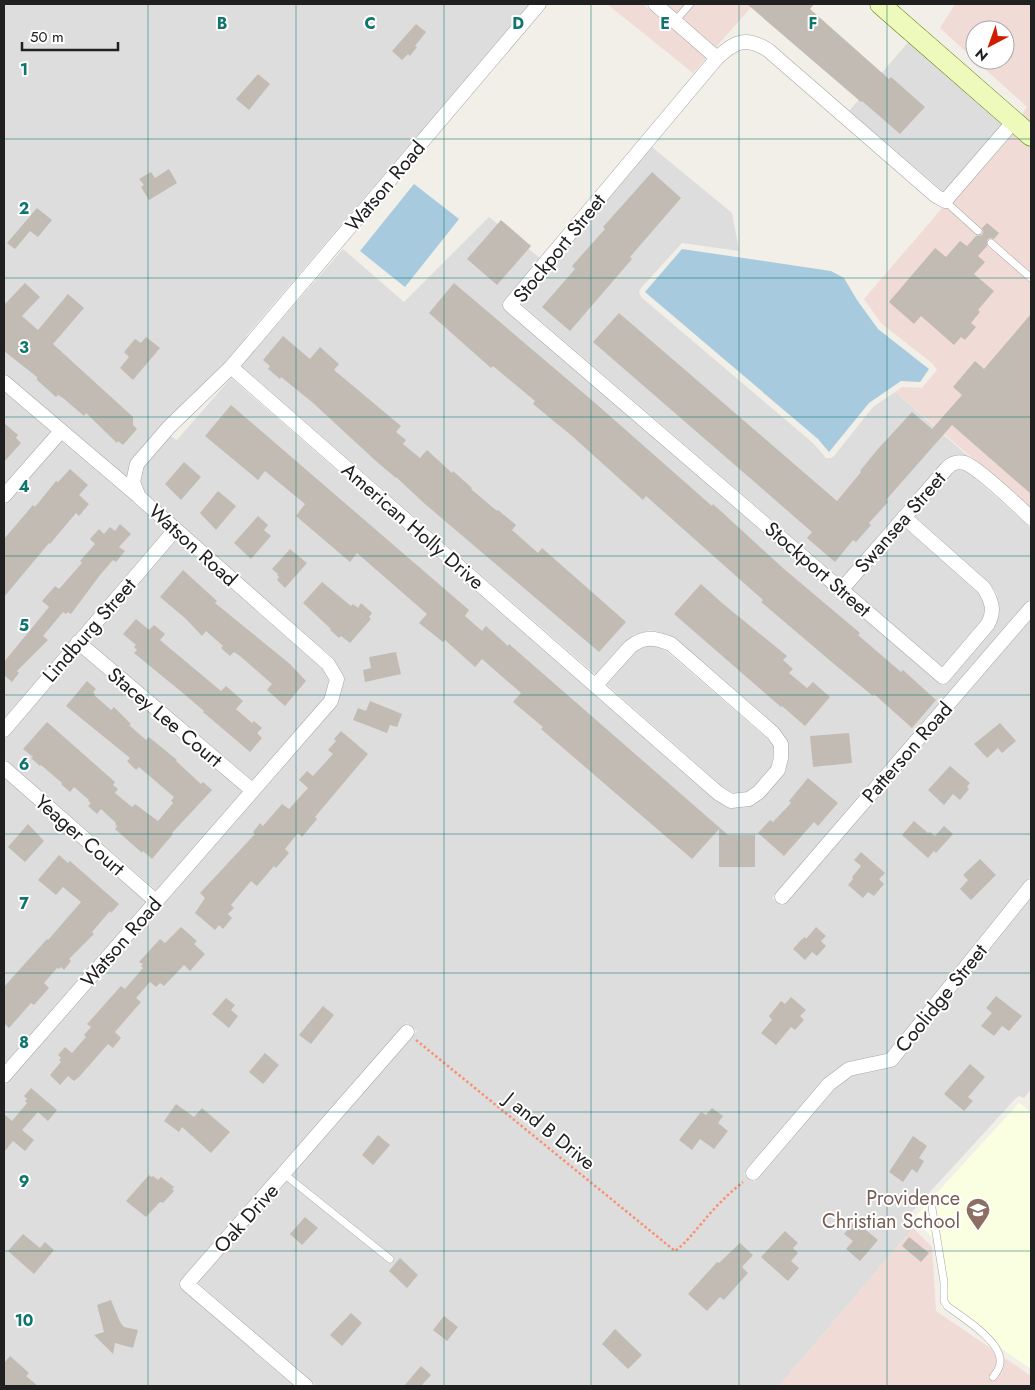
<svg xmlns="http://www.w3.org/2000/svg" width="1035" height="1390" viewBox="0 0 1035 1390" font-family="Jost,sans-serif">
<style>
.residential{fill:#dedddd}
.commercial{fill:#f1dbd6}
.education{fill:#fbffe1}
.water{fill:#a7cade}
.building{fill:#c1bbb3}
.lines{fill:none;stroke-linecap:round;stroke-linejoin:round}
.service-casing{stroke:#a7a7a7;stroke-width:8}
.minor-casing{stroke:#a7a7a7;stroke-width:15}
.secondary-casing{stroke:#5d7a04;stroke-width:21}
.path{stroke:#fa906e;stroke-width:2.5;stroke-dasharray:2.5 2.5;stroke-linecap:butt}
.service{stroke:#fff;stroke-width:7}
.minor{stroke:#fff;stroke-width:14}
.secondary{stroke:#eefabb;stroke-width:20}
.grid{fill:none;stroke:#0f766e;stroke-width:1;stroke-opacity:0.55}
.labels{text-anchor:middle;stroke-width:4;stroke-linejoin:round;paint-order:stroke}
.street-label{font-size:20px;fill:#202020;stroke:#fff}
.education-label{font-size:20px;fill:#785e54;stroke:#fff;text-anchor:end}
.grid-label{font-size:16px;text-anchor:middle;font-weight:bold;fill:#0f766e;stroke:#fff;stroke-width:4;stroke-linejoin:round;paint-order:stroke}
</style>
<rect width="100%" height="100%" fill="#f1efe7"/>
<path class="residential" d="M4,4H530L246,336L247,338L226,363L132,460L127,477L4,373Z
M910,40L1004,122L944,192L849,111Z
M652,147L732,213L739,251L682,243L641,288L639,292L641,297L813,443L826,458H831L834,456L873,407L895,392L969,457L957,455L948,458L942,463L841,579L520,303Z
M489,217L540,258L505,300V310L943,686L993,628L999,615V604L996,592L989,583L914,516L951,473L958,469L968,472L1031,528V598L772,898L782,906L1031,618V875L888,1054L848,1062L825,1078L744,1174L754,1182L833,1088L851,1076L892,1067L896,1065L1031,896V1089L1024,1098L1019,1096L1015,1099L909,1215L907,1222L913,1228L779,1386H317L197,1282L417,1031L407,1023L182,1279V1289L295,1386H4V1086L336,706L344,681L343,675L333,658L180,525L144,492L140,481L143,467L170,436L177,440L231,378L714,799L731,808L752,805L764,796L785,771L788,758L787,743L778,728L675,639L662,633L650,630L634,635L625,642L596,675L241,366L343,249L404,302Z
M4,392L51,432L4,486Z
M61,441L134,502L165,531L4,719V506Z
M904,527L979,593L986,608L985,615L982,621L943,667L851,588Z
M175,540L323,669L330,681L324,698L253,781L88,641Z
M648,645L656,646L666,651L767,738L774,747L772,767L755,787L747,793H734L723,787L606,684L634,652Z
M78,652L243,792L157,891L4,758V740Z
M4,777L147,903L4,1066Z"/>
<path class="commercial" d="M607,4H643L706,58L693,73Z
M666,4H754L716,47Z
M955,4H1031V126L1020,117L1027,107L975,60H1005V30H975V60L940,28Z
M1014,131L1031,146V508L895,392L902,387L922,388L937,370L933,364L881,323L864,299L943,207Z
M913,1228L932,1247L936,1311L1031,1376V1386H779Z"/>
<path class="education" d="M1019,1103L1031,1113V1369L941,1307L938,1243L913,1219Z"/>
<path class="water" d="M414,184L459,219L405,287L360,251Z
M682,249L831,271L844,278L857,300L878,329L929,369L920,382L901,381L869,403L829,452L818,439L645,292Z"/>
<path class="building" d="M747,4H814L810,9L889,79L891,77L925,107L900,134L862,101L861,102Z
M416,24L426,32L415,46L417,47L410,56L408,54L402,60L392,51Z
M258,74L270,84L249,110L236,99Z
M169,169L177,183L149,200L141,187L144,185L139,179L151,172L155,178Z
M652,172L681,198L630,257L632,259L570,331L542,307L575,269L572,266L605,229L603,227Z
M37,208L52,220L38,237L30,231L15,249L7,243Z
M501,220L531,246L497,285L467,259Z
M987,223L999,233L994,239L990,238L987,240V246L978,256L985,262L974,274L994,291L978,310L980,312L971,323L976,327L965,340L961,337L954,345L921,316L914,324L889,302L935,248L946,257L960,241L967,246L976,236L982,235L983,232L982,228Z
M25,283L40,297L22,316L38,330L68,294L84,308L53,344L133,417V425L137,429L123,445L118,441L117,443L86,413L84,416L63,398L58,395L56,397L37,380V377L4,351V305Z
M454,283L594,402L712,506L713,504L784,569L860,633L858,635L901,672L903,670L936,700L912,728L874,694L873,696L834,664L761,602L763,600L646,496L643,500L572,436L533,404L535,401L493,366L491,368L429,313Z
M619,313L837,501L861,472L860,471L877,450L912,412L932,429L962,395L953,387L975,361L984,369L1031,314V494L952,425L886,500L888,502L869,523L871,525L856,542L853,540L835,562L807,538L812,532L593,342Z
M283,336L310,359L320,347L339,364L334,370L401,426L396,432L406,440L403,444L420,458L427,450L452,473L453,471L472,488L471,489L497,511L498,510L516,525L512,530L538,553L542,548L626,622L599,652L425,504L396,477V478L377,462L312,402L281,377L280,379L268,369L270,366L263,360Z
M146,337L160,348L133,380L120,368L129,357L124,352L135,339L141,343Z
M231,405L469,610L465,616L482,631L486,626L508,646L509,644L728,835H755V867H719V829L692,859L541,729L543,727L513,702L521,693L482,659L475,667L445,640L443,642L419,623L427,614L357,553L350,562L296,516L305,504L265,471L258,480L205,436Z
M4,423L18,435L16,438L21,443L4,462Z
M184,462L201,477L181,500L165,484Z
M70,469L88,485L79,495L89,504L79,516L76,513L50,544L49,543L4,597V539L33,505L35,507L56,481L58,482Z
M218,491L236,506L216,530L200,513Z
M258,516L268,525L264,530L271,536L251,559L234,543Z
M120,524L131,534L119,547L125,551L116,562L113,560L100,575L71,614L68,612L66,614L63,612L43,636L48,640L17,671L19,673L12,682L4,675V662L49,607L42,601L55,586L59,589L82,563L80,561L95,544L90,539L99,529L104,534L110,527L115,531Z
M290,549L307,563L285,588L277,580L279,577L277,575L278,574L272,569Z
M183,570L217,601L215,603L290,664L306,681L285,706L267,690L272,684L240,656L234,652L230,656L221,648L223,646L206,631L202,636L186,619L160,597Z
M322,582L351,606L353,604L358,608L361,603L372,613L369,617L371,619L350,643L341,636L339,638L330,630L331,629L303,603Z
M701,584L722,603L787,656L783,660L793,669L789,673L807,688L813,682L830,697L805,726L782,706L781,707L674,614Z
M136,619L149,630L154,625L165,634L160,640L221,691L226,686L243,701L236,709L252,723L254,721L262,728L257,733L262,738L250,752L203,712L204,711L184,694L134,653L137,650L134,647L136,645L123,634Z
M396,652L401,674L365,682L363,670L371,668L369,657Z
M87,681L96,689L93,692L95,694L94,695L111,710L114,707L131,724L129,725L146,740L149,737L177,760L176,761L201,784L203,782L212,790L172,833L173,834L152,859L143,851L142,853L115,829L117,826L115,824L116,823L101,809L97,814L88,806L91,803L88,801L89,800L74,787L70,792L61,784L62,783L41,765L40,766L31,758L33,757L23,749L47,722L115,782L113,785L118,789L115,793L132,807L135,804L158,821L173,803L171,801L174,797L139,767L136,770L127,761L130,758L66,706Z
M370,701L402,714L397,727L390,725L387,733L353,720L358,708L366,711Z
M1000,723L1016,741L1002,753L998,748L987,758L974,744Z
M341,731L368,754L315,817L317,819L302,837L298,833L285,849L289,853L276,868L274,866L257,886L251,881L231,905L234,908L228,914L232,918L223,929L219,925L215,930L195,913L205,898L200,893L255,834L253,832L260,823L263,826L282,804L289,809L308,788L299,780L307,771L313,776L333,754L328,750L336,741L334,739Z
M849,733L852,763L813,767L810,736Z
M950,766L970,783L967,787L969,789L960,800L953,794L944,805L928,790Z
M808,778L838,803L818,826L814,822L784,856L758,833L770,820L773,822L791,803L789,801Z
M914,821L928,833L930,832L935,836L944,826L953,834L936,853L934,851L928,858L902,835Z
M28,824L44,841L25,862L8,847Z
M861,852L885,873L879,879L884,884L874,896L868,892L863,898L848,885L853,879L852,877L861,866L854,860Z
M59,855L68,863L70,861L119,904L111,913L110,911L92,932L94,934L69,959L71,961L64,970L61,967L59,969L57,968L44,983L49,988L34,1005L31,1003L9,1028L4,1023V987L38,949L47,939L48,940L81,902L63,887L56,895L38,880Z
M980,859L996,875L971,900L960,889L968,880L963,875Z
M181,927L197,941L194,944L205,954L190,971L184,965L164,986L160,983L156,987L150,982L136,998L141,1002L115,1032L121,1038L113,1048L108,1044L79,1077L74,1081L68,1076L60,1085L50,1075L61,1062L59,1060L61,1058L58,1055L65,1047L72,1053L86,1037L84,1035L91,1027L87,1024L121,986L125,989L143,968L141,966L143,964L139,962L160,939L165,943Z
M816,927L826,936L821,941L826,946L817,956L812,952L805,960L793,949L802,939L805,937L806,939Z
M996,996L1022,1016L1009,1031L1002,1026L994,1036L981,1026L992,1013L986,1008Z
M791,997L806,1010L800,1016L804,1020L795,1030L791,1027L776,1045L761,1033L772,1020L769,1016L781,1001L785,1004Z
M226,998L235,1005L231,1010L238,1016L229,1028L212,1014Z
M323,1006L334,1015L311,1044L299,1035Z
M265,1053L279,1065L263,1084L249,1072Z
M970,1064L985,1077L968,1097L973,1101L964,1111L944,1094Z
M31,1088L57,1110L48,1121L38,1112L22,1130L34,1140L25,1151L13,1141L4,1152V1114L12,1121L27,1103L25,1101L27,1099L24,1096Z
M176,1104L194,1117L202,1108L230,1132L211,1153L182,1127L179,1132L164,1121Z
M712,1108L723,1116L718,1123L728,1131L714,1149L700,1139L692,1150L679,1140L701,1112L706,1115Z
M378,1135L390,1145L373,1165L362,1155Z
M913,1136L927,1146L919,1158L924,1161L917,1173L912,1169L903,1182L889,1172Z
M149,1175L151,1177L153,1176L158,1180L161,1177L174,1187L172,1189L174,1191L163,1203L161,1202L159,1203L146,1217L126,1201Z
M305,1217L318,1228L302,1245L290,1234Z
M855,1221L878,1240L860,1261L846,1249L853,1241L844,1234Z
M785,1231L798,1243L793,1248L798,1253L791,1261L799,1268L788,1281L761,1257Z
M23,1234L40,1248L45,1242L54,1250L34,1274L8,1251Z
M909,1237L929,1253L921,1262L902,1246Z
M740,1243L753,1255L742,1267L748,1273L724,1300L720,1297L707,1311L688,1294L717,1262L719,1263Z
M400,1258L418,1275L407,1288L389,1271Z
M111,1300L120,1322L124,1327L138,1330L133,1348L115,1343L113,1354L94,1335L104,1332L97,1305Z
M351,1313L362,1323L342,1346L330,1335Z
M444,1316L458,1327L447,1341L433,1330Z
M615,1329L642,1355L628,1369L602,1344Z
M10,1356L29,1373L26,1376L38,1386H4V1363Z
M421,1366L431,1375L421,1386H404Z"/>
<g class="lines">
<defs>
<path id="service" d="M675,21L690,4
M945,201L978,231
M991,243L1031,278
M284,1174L390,1259
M932,1208L944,1282V1301L947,1306C962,1317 1003,1342 1000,1363C1000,1368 996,1373 993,1377"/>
<path id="minor" d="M655,4L717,58
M231,367L718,793L731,801L749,799L759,792L778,770L781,758V744L773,733L671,644C654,637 644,636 630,647L596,685
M4,382L137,495
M4,496L61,431
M904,517L984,588C992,601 995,611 988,624L943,677L510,305L717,58C735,41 746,36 768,50L936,196L945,201L1014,121
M842,589L947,468C952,463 957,461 965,463C979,468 1018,506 1031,518
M78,642L253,791
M4,730L175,530
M4,768L157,902
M782,897L1031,608
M4,1076L331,701L337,679L328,664L139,497L133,482L137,464L169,427L231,367L539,4
M753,1173L829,1084L849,1069L891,1060L1031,886
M306,1386L187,1284L407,1032"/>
<path id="secondary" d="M880,4L1031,136"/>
</defs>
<use href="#service" class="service-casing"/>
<use href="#minor" class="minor-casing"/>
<use href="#secondary" class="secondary-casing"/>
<path class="path" d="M416,1040L675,1251C686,1243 693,1233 702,1223C714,1208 728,1194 743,1182"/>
<use href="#service" class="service"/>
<use href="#minor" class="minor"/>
<use href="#secondary" class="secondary"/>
</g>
<path class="grid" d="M148,4V1386M296,4V1386M444,4V1386M591,4V1386M739,4V1386M887,4V1386M4,139H1031M4,278H1031M4,417H1031M4,556H1031M4,695H1031M4,834H1031M4,973H1031M4,1112H1031M4,1251H1031"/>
<defs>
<symbol id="school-pin" viewBox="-11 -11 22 30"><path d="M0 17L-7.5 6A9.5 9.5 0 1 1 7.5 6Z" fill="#8d6e63" stroke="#fff"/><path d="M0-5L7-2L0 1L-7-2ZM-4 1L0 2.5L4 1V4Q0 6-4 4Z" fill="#fff"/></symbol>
</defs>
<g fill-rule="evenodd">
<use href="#school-pin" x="964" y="1196" width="28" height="38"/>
</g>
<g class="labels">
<g class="street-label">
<text transform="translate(385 186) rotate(-50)" y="7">Watson Road</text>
<text transform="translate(559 248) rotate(-51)" y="7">Stockport Street</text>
<text transform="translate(900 522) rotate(-49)" y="7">Swansea Street</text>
<text transform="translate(413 526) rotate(41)" y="7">American Holly Drive</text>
<text transform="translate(193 545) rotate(42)" y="7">Watson Road</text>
<text transform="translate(818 569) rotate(41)" y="7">Stockport Street</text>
<text transform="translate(89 630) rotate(-49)" y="7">Lindburg Street</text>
<text transform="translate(165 717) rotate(40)" y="7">Stacey Lee Court</text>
<text transform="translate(907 752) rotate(-49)" y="7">Patterson Road</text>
<text transform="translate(80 835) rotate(41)" y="7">Yeager Court</text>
<text transform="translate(121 942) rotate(-49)" y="7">Watson Road</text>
<text transform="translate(941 998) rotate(-51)" y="7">Coolidge Street</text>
<text transform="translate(550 1131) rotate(39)" y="7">J and B Drive</text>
<text transform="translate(246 1218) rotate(-48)" y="7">Oak Drive</text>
</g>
<g class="education-label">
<text x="960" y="1205">Providence<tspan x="960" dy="23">Christian School</tspan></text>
</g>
</g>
<g class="grid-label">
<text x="222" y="29">B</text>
<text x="370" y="29">C</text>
<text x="518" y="29">D</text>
<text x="665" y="29">E</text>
<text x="813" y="29">F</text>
<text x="24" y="75">1</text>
<text x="24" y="214">2</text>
<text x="24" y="353">3</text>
<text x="24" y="492">4</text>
<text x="24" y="631">5</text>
<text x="24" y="770">6</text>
<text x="24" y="909">7</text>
<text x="24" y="1048">8</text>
<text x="24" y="1187">9</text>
<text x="24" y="1326">10</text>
</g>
<rect width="1035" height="1390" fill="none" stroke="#202020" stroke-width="10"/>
<g transform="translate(990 45) rotate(221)"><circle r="24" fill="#ffffff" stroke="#a6a6a6"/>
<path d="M0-4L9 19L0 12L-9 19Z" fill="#d01d00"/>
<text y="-8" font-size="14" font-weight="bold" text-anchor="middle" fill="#202020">N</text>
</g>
<path d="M22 42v8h96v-8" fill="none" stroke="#202020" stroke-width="2.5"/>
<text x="30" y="42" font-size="15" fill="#202020" stroke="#ffffff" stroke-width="4" paint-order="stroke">50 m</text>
</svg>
